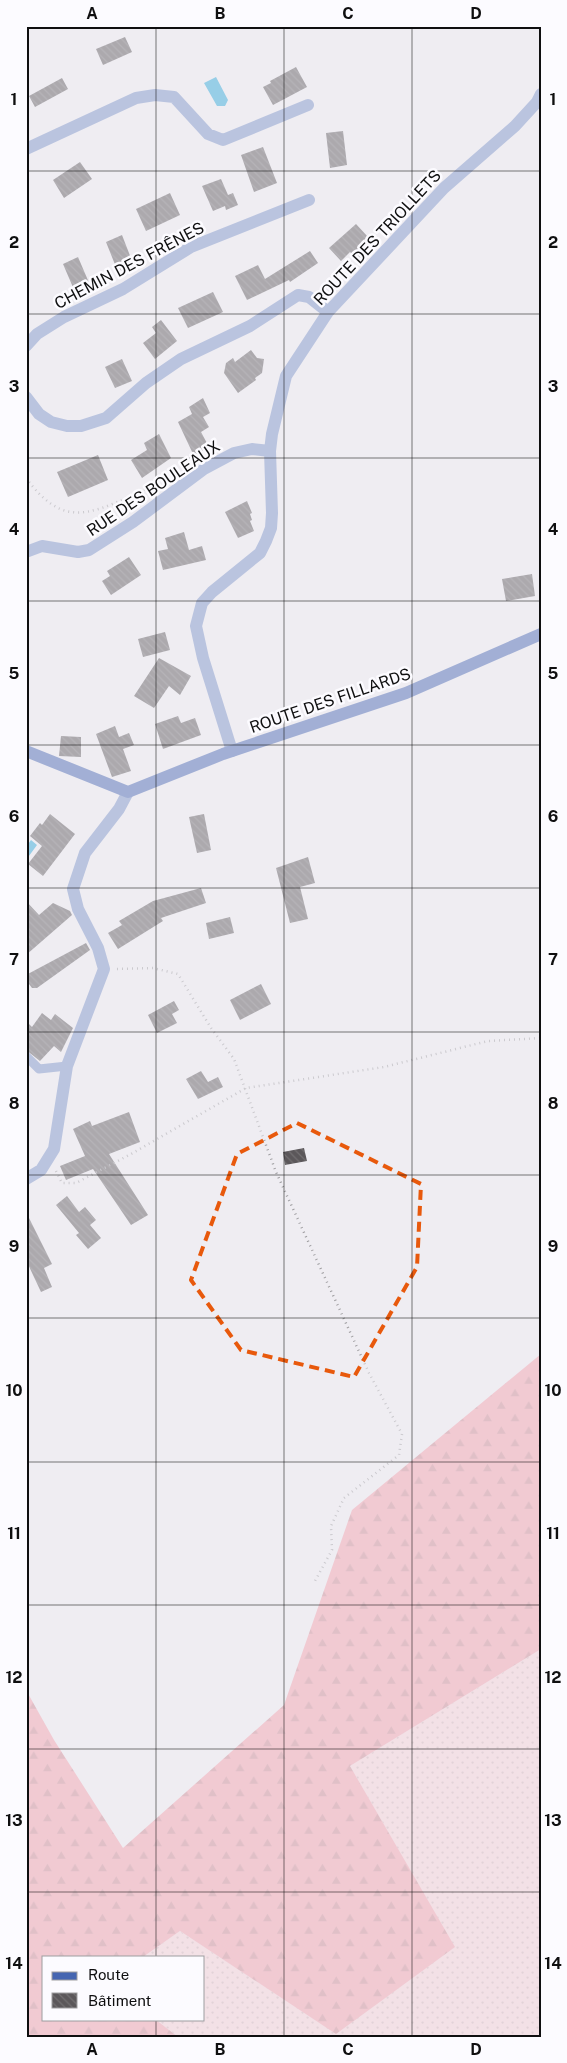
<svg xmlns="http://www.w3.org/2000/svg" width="567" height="2063" viewBox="0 0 567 2063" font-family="'Public Sans',sans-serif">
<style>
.grass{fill:url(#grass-dots)}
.forest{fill:url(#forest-firs)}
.water{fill:#2da8d9}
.building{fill:url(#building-back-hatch)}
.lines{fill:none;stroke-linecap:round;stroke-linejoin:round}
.path{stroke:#a09fa2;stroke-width:2.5;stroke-dasharray:1 4;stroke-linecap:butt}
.lane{stroke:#7b93c8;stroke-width:9}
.street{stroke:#7b93c8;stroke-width:12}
.secondary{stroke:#4565b1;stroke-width:12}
.marked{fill:none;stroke:#e8590c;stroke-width:4;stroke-dasharray:10 6;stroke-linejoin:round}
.grid{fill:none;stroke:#0f0f10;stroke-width:1;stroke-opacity:0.55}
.labels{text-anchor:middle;stroke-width:5;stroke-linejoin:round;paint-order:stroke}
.street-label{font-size:16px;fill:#0f0f10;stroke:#fcfbff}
.neatline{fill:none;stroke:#0f0f10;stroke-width:2}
.grid-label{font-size:16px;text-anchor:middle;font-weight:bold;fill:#0f0f10}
</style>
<defs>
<pattern id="grass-dots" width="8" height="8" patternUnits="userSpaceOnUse" patternTransform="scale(1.25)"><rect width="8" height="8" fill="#f8d2d7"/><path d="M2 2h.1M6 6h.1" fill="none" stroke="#d3b3b8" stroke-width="1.8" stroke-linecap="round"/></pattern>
<pattern id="forest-firs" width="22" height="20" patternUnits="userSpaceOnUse" patternTransform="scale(1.25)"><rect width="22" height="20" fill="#f3a0ac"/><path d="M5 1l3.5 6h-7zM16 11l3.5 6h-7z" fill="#cf8993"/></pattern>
<pattern id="building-back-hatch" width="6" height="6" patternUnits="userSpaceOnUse" patternTransform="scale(1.25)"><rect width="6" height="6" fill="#5b575a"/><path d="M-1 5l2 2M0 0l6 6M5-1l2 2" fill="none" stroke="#726f71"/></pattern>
</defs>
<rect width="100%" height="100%" fill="#efedf2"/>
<path class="grass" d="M541,1649V2037H178L155,2019H204V1957H143L180,1931L336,2033L454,1947L350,1766Z"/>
<path class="forest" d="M541,1354V1649L350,1766L455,1947L336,2034L180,1931L143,1957H44V2019H155L178,2037H26V1690L54,1740L123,1848L284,1705L352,1510Z"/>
<path class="water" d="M216,77L228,100L225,106H217L204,83Z
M31,840L37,845L26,860V847Z"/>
<path class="building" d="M125,37L132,52L103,65L96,49Z
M296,67L307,87L273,105L263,87L271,83L270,81Z
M62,78L68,89L35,107L29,96Z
M343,131L347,165L330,168L326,133Z
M263,147L277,183L254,192L241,155Z
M80,162L92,179L64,198L53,180Z
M221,179L228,195L233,193L238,205L226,210L225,206L213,211L202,186Z
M170,193L180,215L146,231L136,209Z
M356,224L368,237L360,244L369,254L360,262L350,252L341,261L329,248Z
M122,235L134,266L118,272L106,242Z
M310,251L318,263L290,282L289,280L247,300L235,276L258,265L265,279Z
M78,257L90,285L75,292L63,264Z
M213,292L223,312L188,328L178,308Z
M161,320L177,341L155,359L143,343L156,333L152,327Z
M251,350L257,358L264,359L262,373L255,378L256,380L238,393L224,373L226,363L233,358L235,362Z
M122,359L132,381L115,388L105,367Z
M203,398L210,413L203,417L209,427L201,432L209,447L194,456L178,422L192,414L189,407Z
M159,434L171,458L142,478L131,460L147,450L144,443Z
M98,455L108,480L68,497L57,472Z
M247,501L252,513L250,514L252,520L250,521L254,531L238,538L225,512Z
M184,532L189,550L202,546L206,560L163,570L158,551L168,549L165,538Z
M129,557L141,575L111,595L102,581L110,576L107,571Z
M532,574L535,596L506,601L502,579Z
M165,632L170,650L143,657L138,639Z
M159,658L191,676L180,695L169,686L154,708L134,696Z
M178,716L181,723L195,718L201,735L163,749L155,724Z
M115,726L119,737L129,733L134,745L123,749L131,771L112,777L96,734Z
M61,736L81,737V757L59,756Z
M50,814L75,834L43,876L28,864L42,846L30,836L40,823L42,825Z
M204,814L211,850L197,853L189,817Z
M308,857L315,883L300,887L308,919L290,923L276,868Z
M201,888L206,903L161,918L163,921L118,949L108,933L122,925L119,921L153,901Z
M26,901L39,915L53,903L70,911L72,915L26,955Z
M230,917L234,933L209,939L206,923Z
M86,943L90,950L37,988H32L26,980V975Z
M261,984L271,1004L240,1020L230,1000Z
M174,1001L179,1010L172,1014L177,1023L157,1033L148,1015Z
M42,1013L51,1020L55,1014L73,1028L61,1052L54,1046L40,1061L26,1050V1021L32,1027Z
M201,1071L208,1082L218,1077L223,1087L198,1099L186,1079Z
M129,1112L140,1142L109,1154L148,1215L131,1225L93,1169L66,1180L60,1166L85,1156L73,1129L90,1121L92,1126Z
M304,1148L307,1161L285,1165L283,1152Z
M67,1196L79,1212L85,1207L96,1220L90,1225L101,1238L88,1249L76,1235L79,1233L56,1205Z
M26,1212L52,1264L44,1268L52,1287L41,1292L26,1260Z"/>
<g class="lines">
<path class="path" d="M26,478C61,525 85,517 133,495C143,491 152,485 162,483
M117,969L153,968L178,974L211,1028L234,1059L276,1172L369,1373L402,1434L399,1455L344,1498L331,1526L332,1550L315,1581
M56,1171L62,1183H76L131,1154L246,1088L384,1067L488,1041L541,1038"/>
<path class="lane" d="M26,1056L39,1069L67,1066"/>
<path class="street" d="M26,149L136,98L155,95L174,97L208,134L223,140L308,105
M26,346L37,334L64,317L123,289L191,247L309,200
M26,397L39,414L51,422L67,426H81L106,418L146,383L181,359L250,326L298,295L309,297L328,312
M26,552L42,546L78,552L89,550L133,522L204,469L234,453L252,449L270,451
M232,751L203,658L196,626L202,603L212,592L260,553L266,541L271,528L272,513L270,451L272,434L286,376L328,312L444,188L515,126L537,102L541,94
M26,1179L41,1170L54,1149L67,1066L104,969L98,948L78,909L73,889L85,853L119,809L128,792"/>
<path class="secondary" d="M26,751L128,792L223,754L406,693L541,634"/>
</g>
<path d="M0 0H567V2063H0ZM297,1123L421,1184L417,1267L354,1377L241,1350L191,1280L237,1154Z" fill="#efedf2" fill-opacity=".55" fill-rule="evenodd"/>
<path class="marked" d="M297,1123L421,1184L417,1267L354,1377L241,1350L191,1280L237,1154Z"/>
<path class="grid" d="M156,26V1957M284,26V2037M412,26V2037M26,171H541M26,314H541M26,458H541M26,601H541M26,745H541M26,888H541M26,1032H541M26,1175H541M26,1318H541M26,1462H541M26,1605H541M26,1749H541M26,1892H541M156,2019V2037"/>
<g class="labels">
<g class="street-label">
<text transform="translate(377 237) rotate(-47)" y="6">ROUTE DES TRIOLLETS</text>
<text transform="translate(129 265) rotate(-28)" y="6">CHEMIN DES FRÊNES</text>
<text transform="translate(153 488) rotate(-34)" y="6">RUE DES BOULEAUX</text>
<text transform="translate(330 700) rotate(-19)" y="6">ROUTE DES FILLARDS</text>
</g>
</g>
<rect width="567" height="2063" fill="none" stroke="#fcfbff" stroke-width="55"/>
<rect x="42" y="1956" width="162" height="65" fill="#fcfbff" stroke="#9d9d9f"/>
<rect x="52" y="1972" width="25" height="8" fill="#4565b1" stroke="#9d9d9f"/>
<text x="88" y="1980" font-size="15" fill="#0f0f10">Route</text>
<rect x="52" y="1993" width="25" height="15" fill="url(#building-back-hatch)" stroke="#9d9d9f"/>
<text x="88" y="2006" font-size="15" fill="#0f0f10">Bâtiment</text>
<rect x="28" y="28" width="512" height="2008" class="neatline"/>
<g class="grid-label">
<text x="92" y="19">A</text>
<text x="220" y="19">B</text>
<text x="348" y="19">C</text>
<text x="476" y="19">D</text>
<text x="14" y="105">1</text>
<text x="553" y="105">1</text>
<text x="14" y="248">2</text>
<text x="553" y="248">2</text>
<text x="14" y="392">3</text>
<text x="553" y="392">3</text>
<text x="14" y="535">4</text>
<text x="553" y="535">4</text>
<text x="14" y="679">5</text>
<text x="553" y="679">5</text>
<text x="14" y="822">6</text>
<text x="553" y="822">6</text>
<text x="14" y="965">7</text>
<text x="553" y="965">7</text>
<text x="14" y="1109">8</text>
<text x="553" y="1109">8</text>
<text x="14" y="1252">9</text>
<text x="553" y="1252">9</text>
<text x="14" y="1396">10</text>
<text x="553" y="1396">10</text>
<text x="14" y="1539">11</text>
<text x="553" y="1539">11</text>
<text x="14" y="1683">12</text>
<text x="553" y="1683">12</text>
<text x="14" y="1826">13</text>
<text x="553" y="1826">13</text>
<text x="14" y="1969">14</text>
<text x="553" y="1969">14</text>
<text x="92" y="2055">A</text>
<text x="220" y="2055">B</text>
<text x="348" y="2055">C</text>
<text x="476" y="2055">D</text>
</g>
</svg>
